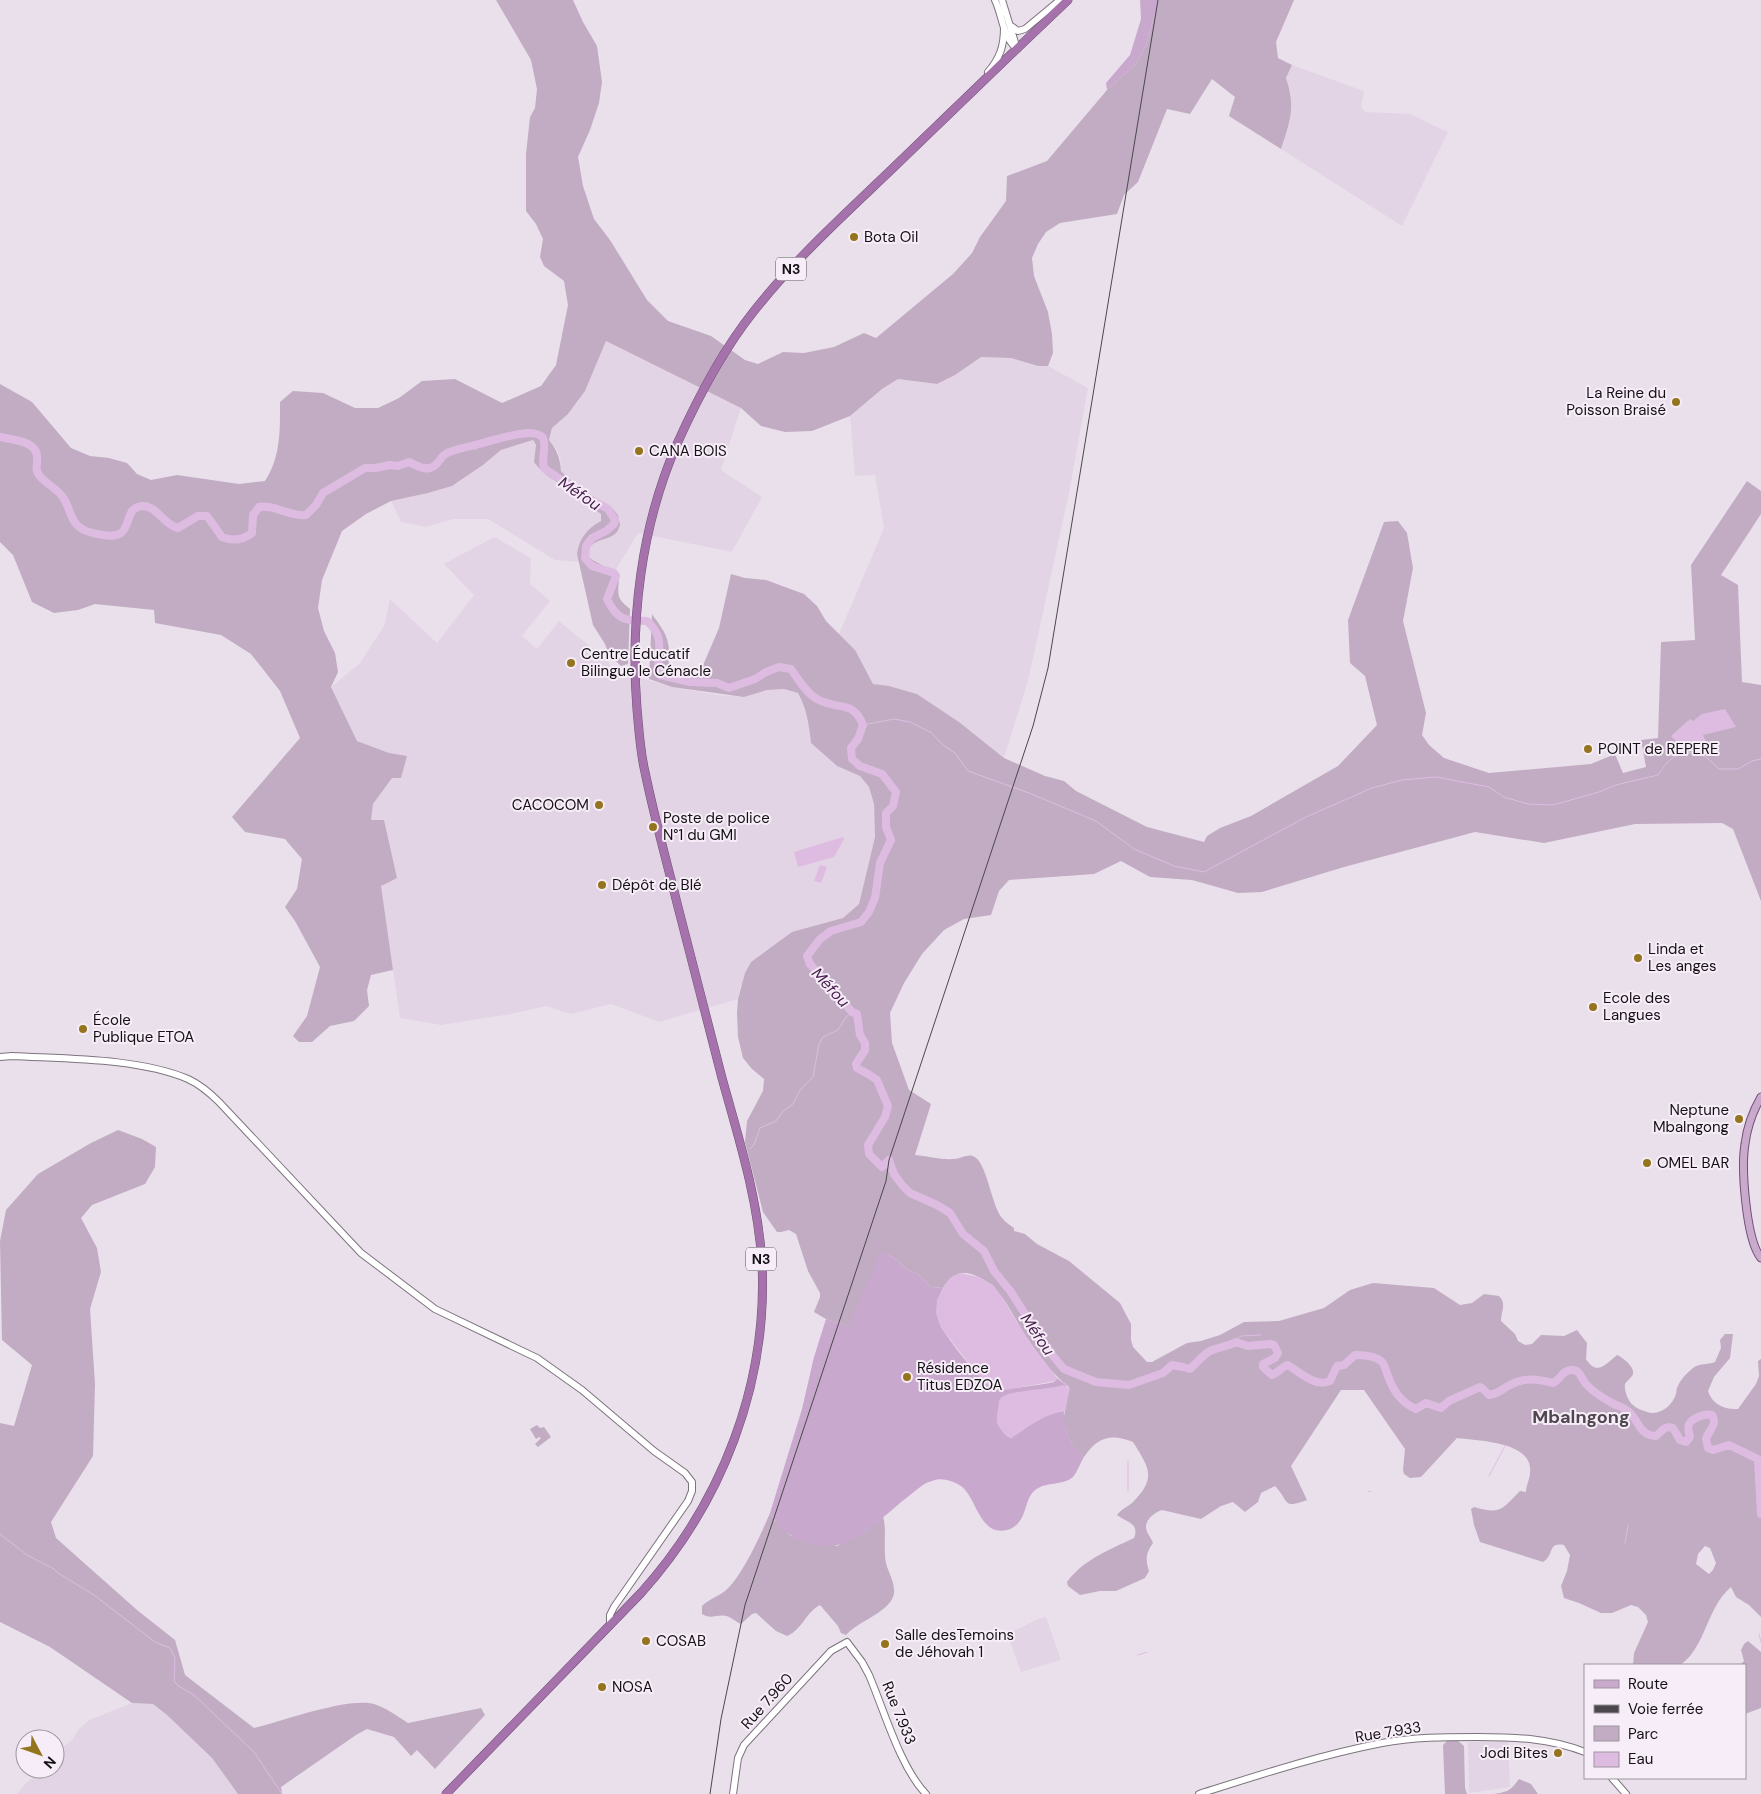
<svg xmlns="http://www.w3.org/2000/svg" width="1761" height="1794" viewBox="0 0 1761 1794" font-family="'DM Sans',sans-serif">
<style>
.built{fill:#e3d4e5}
.green{fill:#c1acc3;fill-rule:evenodd}
.forest{fill:#c9a8cd}
.water{fill:#debce2}
.lines{fill:none;stroke-linecap:round;stroke-linejoin:round}
.stream{stroke:#debce2;stroke-width:1}
.river{stroke:#debce2;stroke-width:8}
.secondary-casing{stroke:#7c747d;stroke-width:8}
.primary-casing{stroke:#725077;stroke-width:9}
.highway-casing{stroke:#725077;stroke-width:9}
.secondary{stroke:#fff;stroke-width:6}
.primary{stroke:#c9aacd;stroke-width:7}
.highway{stroke:#a572ac;stroke-width:8}
.rail{stroke:#4b474c;stroke-width:1}
.poi-dot{fill:#94741c;stroke:#f7edf8;stroke-width:2}
.labels{text-anchor:middle;stroke-width:4;stroke-linejoin:round;paint-order:stroke}
.shield{fill:#f7edf8;stroke:#585359;stroke-width:1}
.shield-label{font-size:14px;font-weight:bold;fill:#141115}
.poi-label{font-size:15px;fill:#141115;stroke:#f7edf8;text-anchor:start}
.street-label{font-size:15px;fill:#141115;stroke:#f7edf8}
.water-label{font-size:16px;font-style:italic;fill:#49214f;stroke:#f7edf8}
.quarter-label{font-size:18px;font-weight:bold;fill:#4f4750;stroke:#f7edf8}
</style>
<rect width="100%" height="100%" fill="#eae0eb"/>
<path class="built" d="M1292,65L1364,91L1361,107L1365,112L1410,114L1448,132L1402,226L1281,149L1290,122L1291,94L1286,78Z
M606,341L741,408L721,470L762,497L732,552L638,533L615,571L589,557V547L595,542L610,536L600,500L574,484L561,471L560,458L557,450L549,440L552,428L568,414L585,391Z
M981,357L1011,358L1038,366H1048L1088,388L1069,493L1028,681L1004,758L959,722L917,694L889,686L873,684L839,634L884,528L875,475L855,476L850,416L882,389L898,379L937,384L955,375Z
M533,440L553,481L569,490L585,504L601,514V521L584,535L578,547L579,562L555,560L488,519H453L426,527L401,522L391,501L428,493L452,486L483,465L501,450Z
M494,537L531,558L530,584L550,601L522,636L537,649L559,621L608,661L611,667L620,672L672,687L718,695L744,697L767,690L784,689L798,693L803,702L809,721L811,743L837,766L860,776L869,787L874,804L875,837L859,904L843,918L771,948L751,962L740,989L738,999L659,1022L611,1004L571,1014L546,1006L511,1014L441,1025L400,1018L371,820L373,804L392,778L389,753L357,741L331,687L360,663L384,626L390,599L437,643L474,595L444,564Z
M1046,1617L1061,1660L1021,1672L1007,1634L1040,1618Z
M132,1703L153,1704L167,1715L212,1758L238,1794H17L25,1784L43,1769H55V1757L60,1749L72,1740L78,1730L89,1720Z
M1508,1741L1510,1787L1469,1793L1468,1742Z"/>
<path class="green" d="M496,0H573L583,22L597,46L602,82L599,103L590,130L578,157L583,186L594,219L610,240L647,300L668,321L711,336L745,360L758,364L783,352L804,353L834,347L864,333L876,338L953,274L972,253L980,237L1006,201L1007,176L1047,161L1107,90L1136,64L1146,45L1159,0H1294L1276,42L1278,58L1292,65L1286,78C1296,107 1290,122 1281,149L1229,116L1235,97L1212,79L1190,114L1167,109L1138,182L1124,195L1117,214L1060,223L1046,232L1038,244L1032,258L1034,276L1048,312L1052,334L1053,353L1048,366H1038L1011,358L981,357L955,375L937,384L898,379L882,389L850,416L812,431L785,432L761,426L741,408L606,341L585,391L568,414L552,428L549,440C557,450 560,458 561,471L574,484L613,509L618,515L620,525C619,528 618,531 616,533C607,542 586,538 589,557L593,560L619,574C619,593 614,597 630,609L628,664L621,666L609,654L605,644L593,625L577,554C579,538 588,528 601,521V514C590,507 580,498 568,490C556,481 543,475 534,462L536,445L533,440L501,450L483,465L452,486L428,493L391,501L366,514L342,531L322,580L318,608L324,631L335,653L338,672L331,687L357,741L389,753L407,756L401,778H392L373,804L371,820H384L397,878L381,886L393,970L371,975L367,990L369,1006L354,1021L330,1026L312,1042H299L293,1036L307,1016L320,967L295,921L285,907L297,889L302,859L285,839L245,832L232,817L300,738L280,691L251,654L221,635L155,623L154,610L95,604L78,610L54,613L32,602L13,555L0,542V384L32,402L71,448L90,456L109,458L127,463L137,474L151,480L177,475L239,484L265,481C281,457 280,429 280,402L293,391L323,393L355,408H378L399,398L422,381L455,379L502,403L541,386L556,365L568,305L564,281L544,266L540,257L543,239L536,224L526,211V154L530,117L535,108L537,89L531,60Z
M1747,481L1761,491V514L1721,575L1738,585L1742,682L1761,685V901L1733,829L1722,823L1635,824L1544,843L1475,832L1344,867L1262,892L1238,893L1192,880L1150,877L1121,861L1094,874L1009,880L999,891L991,915L964,919L944,930L922,954L904,983L890,1013L892,1043L909,1090L931,1104L915,1155C928,1156 941,1160 954,1159C960,1159 967,1154 973,1156C987,1161 991,1205 1002,1218C1005,1222 1010,1225 1014,1228V1231L1025,1234L1037,1244L1069,1261L1120,1303L1131,1324V1340L1133,1347L1147,1362H1152L1187,1343L1201,1341L1220,1335L1244,1322L1279,1321L1324,1308L1350,1290L1373,1283L1434,1288L1460,1305L1472,1303L1484,1294L1499,1296C1507,1304 1501,1311 1501,1321L1515,1334L1518,1341L1525,1345L1532,1344L1541,1335L1564,1336L1577,1330L1587,1343L1586,1359C1597,1377 1607,1363 1617,1355C1622,1357 1635,1367 1633,1374C1632,1377 1627,1381 1625,1384C1624,1391 1628,1401 1633,1405C1637,1409 1642,1410 1647,1412C1660,1416 1672,1406 1676,1394C1677,1390 1676,1389 1678,1386C1680,1380 1688,1372 1693,1368C1699,1363 1707,1365 1715,1362L1721,1348L1720,1340L1725,1334H1733L1730,1358L1714,1377L1708,1391C1712,1404 1724,1410 1738,1409L1756,1384L1759,1376L1758,1361L1761,1359V1617L1749,1605L1736,1597L1731,1587C1706,1608 1706,1648 1680,1665H1633L1634,1653L1648,1622L1646,1615L1638,1607L1631,1605L1612,1613H1601L1579,1603L1564,1598L1561,1586L1567,1571L1570,1555L1564,1545C1547,1542 1555,1555 1543,1562L1480,1542L1474,1525L1471,1509L1474,1507C1501,1515 1502,1509 1520,1491L1526,1492C1526,1485 1530,1479 1530,1473C1534,1441 1478,1441 1457,1438L1421,1477L1410,1478L1404,1474L1403,1470L1405,1449L1364,1390H1341L1291,1466L1307,1500C1282,1509 1290,1502 1275,1486L1261,1493L1258,1502L1245,1512L1233,1502L1221,1506L1201,1519L1162,1510C1155,1512 1146,1519 1146,1527C1146,1532 1151,1538 1153,1543C1146,1553 1145,1559 1149,1571L1145,1578L1116,1591H1100L1080,1595L1068,1586L1067,1582C1084,1559 1109,1550 1134,1538C1140,1523 1126,1522 1117,1515C1121,1509 1128,1507 1133,1502C1157,1477 1149,1468 1133,1442C1111,1433 1097,1437 1084,1457L1076,1451L1069,1438L1063,1422L1069,1387C1052,1374 1040,1357 1027,1338C1012,1316 1002,1285 974,1275C960,1270 951,1275 943,1288L931,1287L918,1274L906,1269L898,1261L887,1254L849,1326L826,1319L814,1312L820,1297V1293L808,1271L796,1234L789,1230L781,1232H777L763,1212L745,1142L747,1121L763,1091L764,1079L752,1069L743,1058L738,1037L737,1013L738,999L745,973L751,962L792,932L843,918L859,904L875,837L874,804L869,787L860,776L837,766L811,743C809,725 807,709 798,693L784,689L767,690L744,697L672,687L649,679L652,614C658,623 666,632 668,643C671,655 665,664 673,674L698,677L719,628L731,574L745,578L766,580L804,594L817,606L826,621L855,650L873,684L889,686L917,694L959,722L1004,758L1045,776L1064,781L1076,791L1147,827L1204,842L1207,836L1220,828L1251,816L1338,766L1377,725L1365,676L1350,663L1348,620L1384,522L1398,521L1407,533L1413,568L1403,621L1426,713L1422,735L1429,745L1444,758L1489,773L1591,764L1615,754L1623,773L1646,767L1641,740L1658,738L1661,642L1695,640L1691,565ZM1705,1546L1710,1548L1716,1563L1713,1570L1709,1574L1696,1564L1698,1554Z
M118,1130L142,1139L156,1147L155,1167L145,1184L92,1205L81,1218L97,1248L101,1272L90,1309L95,1384L93,1456L51,1522L56,1538L137,1610L175,1640L185,1675L254,1728C283,1721 347,1697 374,1704C387,1708 397,1716 408,1723L481,1708L485,1715L435,1769L417,1750L411,1756L394,1737L367,1729L356,1735L281,1787L282,1794H238L212,1758L167,1715L153,1704L132,1703L50,1647L0,1622V1423L14,1426L32,1365L2,1340L0,1241L6,1210L38,1174L91,1143Z
M537,1425L540,1428L544,1427L551,1437L538,1447L535,1444L541,1438L539,1437L536,1439L530,1429Z
M770,1513L774,1520L791,1536L837,1546L867,1530L883,1517C887,1528 883,1548 886,1563C888,1572 893,1578 894,1589C897,1610 859,1620 846,1635L841,1633L838,1626L820,1605C806,1612 802,1630 787,1636L776,1631L756,1613L752,1614L741,1624C735,1622 732,1617 726,1616C717,1614 711,1620 702,1614V1606C709,1599 719,1596 725,1591C742,1577 761,1534 770,1513Z
M1748,1641L1761,1652V1708L1745,1714V1665H1740L1744,1661L1741,1650L1744,1644Z
M1457,1740L1464,1746L1465,1788L1467,1794H1445L1443,1745L1447,1741Z
M1519,1779L1531,1784L1538,1794H1493C1508,1792 1510,1791 1519,1779Z"/>
<path class="forest" d="M1140,0H1159L1146,45L1136,64L1107,90L1106,83L1130,55L1141,19Z
M880,1254H887L898,1261L906,1269L918,1274L931,1287L943,1288C938,1297 937,1310 939,1321C940,1331 984,1385 994,1389C998,1391 1047,1384 1054,1382L1057,1378L1067,1386L1006,1395C999,1407 993,1418 1002,1430C1005,1434 1006,1436 1011,1438C1028,1427 1044,1413 1064,1411C1063,1428 1070,1446 1084,1457C1080,1463 1078,1471 1073,1477C1063,1486 1045,1481 1034,1491C1023,1501 1028,1524 1007,1530C982,1536 977,1504 966,1491C962,1485 954,1482 947,1480C941,1479 937,1479 932,1481C923,1483 917,1490 910,1495C889,1511 864,1538 838,1545C831,1547 823,1546 815,1545C797,1543 779,1529 770,1513L802,1409L814,1357L826,1319L849,1326Z"/>
<path class="water" d="M1725,709L1736,727L1703,735L1706,742L1686,752L1671,736L1690,719L1693,721L1702,714Z
M843,837L844,839L834,857L798,867L794,852Z
M820,865L827,867L821,883L814,881Z
M960,1273L979,1277L993,1285L1002,1297L1026,1337L1057,1378L1056,1381L999,1391L989,1385L977,1374L941,1328L936,1313L937,1300L943,1288L950,1278Z
M1063,1385L1070,1388L1065,1411C1042,1415 1031,1425 1011,1438C1006,1437 1001,1430 998,1425C995,1419 998,1415 998,1409C999,1405 998,1401 1001,1398C1009,1390 1049,1390 1063,1385Z"/>
<g class="lines">
<path class="stream" d="M863,725L894,719L910,722L932,733L943,745L955,753L968,771L1029,793L1096,821L1134,849L1174,866L1204,872L1306,817L1372,788L1402,780L1436,777L1489,787L1504,797L1528,804L1553,805L1599,792L1616,785L1658,775C1663,768 1670,757 1679,755C1684,753 1690,753 1695,751L1706,757L1719,769H1738L1752,761L1761,759
M750,1149L754,1145L760,1128L776,1121L783,1111L793,1104L800,1090L813,1077L819,1044L823,1037L838,1030L846,1017L852,1012
M1237,1339L1241,1336L1261,1335
M1489,1476L1505,1446
M1128,1491V1461
M1368,1491L1371,1492
M0,1534L27,1555L54,1569L58,1573L94,1595L155,1642L170,1648L175,1658L174,1681L177,1685L194,1695L254,1752L282,1794
M1625,1543L1628,1525
M1759,1634L1761,1642
M1138,1655L1147,1652"/>
<path class="river" d="M0,437C14,440 40,441 37,461C37,467 35,470 39,475C46,485 58,488 64,499C71,510 70,523 84,530C88,532 94,533 98,534C140,544 118,507 143,506C157,506 164,525 178,528L198,516H207L222,537C232,541 243,540 252,533L253,515L259,507C275,504 290,517 306,515L316,505L323,493L365,468H375L390,465L398,466L409,462C416,465 422,470 430,468C439,466 439,457 447,453C456,449 467,447 476,445C493,440 511,434 529,433C534,433 540,434 543,438C547,446 541,458 544,468L580,493L608,509L615,520L614,524L606,531L592,538L586,546L585,558L592,566L614,573L616,576L607,599C617,620 625,621 647,621C664,637 659,647 658,668V673L660,675L690,682L717,683L729,688L755,679L766,672L779,667L791,669C798,679 806,693 817,699C838,711 853,699 863,725L858,739L851,748L852,759L860,766L882,774L896,792L893,806L886,813V827L891,840L880,863L875,898L869,912L861,922L831,931L820,939L807,956L810,964L852,1012L857,1014L860,1035L865,1043V1050L856,1064L857,1068L868,1074L877,1080L888,1106L885,1117L868,1145L869,1154L882,1167L889,1160L894,1174L902,1185L910,1193L937,1205L950,1213L963,1234L984,1251L994,1271L1011,1292L1048,1350L1064,1369L1096,1382L1129,1385L1163,1373L1172,1365L1183,1367L1190,1369C1197,1363 1203,1354 1212,1350C1220,1347 1229,1346 1236,1342L1248,1346L1270,1344L1274,1345L1278,1353L1275,1358L1263,1364V1367L1272,1375C1278,1373 1281,1367 1288,1365C1299,1372 1316,1388 1330,1381L1337,1366L1344,1365L1355,1355C1362,1355 1376,1356 1382,1362C1385,1365 1386,1372 1388,1376C1393,1391 1402,1403 1416,1409L1426,1403L1441,1408L1449,1401L1480,1387L1482,1388L1489,1395C1499,1394 1502,1389 1510,1385C1524,1377 1538,1379 1553,1383C1560,1380 1563,1370 1571,1370C1581,1369 1581,1380 1587,1385C1593,1392 1603,1398 1612,1403C1617,1406 1624,1407 1629,1412C1639,1421 1639,1435 1656,1436C1662,1432 1664,1425 1673,1428L1680,1440L1686,1442L1690,1437C1689,1433 1687,1428 1689,1424C1692,1418 1706,1413 1712,1415C1718,1424 1709,1430 1706,1439L1708,1448L1713,1450L1729,1445L1758,1459L1761,1514"/>
<defs>
<path id="secondary" d="M995,0C1003,17 1002,36 1017,49
M1002,0L1017,49
M1011,26L1018,31L1025,29L1060,0
M988,72C1000,58 1004,46 1004,28
M0,1057L12,1056C67,1059 138,1058 188,1079C199,1084 210,1093 219,1102L361,1253L435,1309L537,1358L582,1390L654,1451L685,1473L692,1482V1491L688,1501L614,1607L610,1615V1624
M1612,1778L1626,1794
M733,1794L738,1758L744,1745L831,1651L847,1642L862,1662L869,1675C884,1710 900,1767 926,1794
M1199,1794C1259,1775 1320,1755 1382,1743C1413,1737 1445,1737 1477,1737C1515,1737 1549,1738 1585,1752"/>
<path id="primary" d="M1761,1097C1753,1111 1747,1128 1745,1144C1741,1168 1746,1240 1761,1258"/>
<path id="highway" d="M446,1794L641,1593C722,1503 768,1384 762,1263C758,1199 739,1139 722,1078C707,1020 692,961 677,903C666,859 654,816 645,772C640,751 639,730 637,709C630,620 641,526 677,444C698,397 722,351 754,311C795,259 845,214 892,169C951,112 1009,56 1068,0"/>
</defs>
<use href="#secondary" class="secondary-casing"/>
<use href="#primary" class="primary-casing"/>
<use href="#highway" class="highway-casing"/>
<use href="#secondary" class="secondary"/>
<use href="#primary" class="primary"/>
<use href="#highway" class="highway"/>
<path class="rail" d="M710,1794L721,1719L745,1605L886,1181L889,1160L1033,726L1048,668L1158,0"/>
</g>
<g class="poi-dot">
<circle cx="854" cy="237" r="5"/>
<circle cx="1676" cy="402" r="5"/>
<circle cx="639" cy="451" r="5"/>
<circle cx="571" cy="663" r="5"/>
<circle cx="1588" cy="749" r="5"/>
<circle cx="599" cy="805" r="5"/>
<circle cx="653" cy="827" r="5"/>
<circle cx="602" cy="885" r="5"/>
<circle cx="1638" cy="958" r="5"/>
<circle cx="1593" cy="1007" r="5"/>
<circle cx="83" cy="1029" r="5"/>
<circle cx="1739" cy="1119" r="5"/>
<circle cx="1647" cy="1163" r="5"/>
<circle cx="907" cy="1377" r="5"/>
<circle cx="646" cy="1641" r="5"/>
<circle cx="885" cy="1644" r="5"/>
<circle cx="602" cy="1687" r="5"/>
<circle cx="1558" cy="1753" r="5"/>
</g>
<g class="labels">
<g class="shield">
<rect x="776" y="257.5" width="30" height="23" rx="4"/>
<rect x="746" y="1247.5" width="30" height="23" rx="4"/>
</g>
<g class="shield-label">
<text x="791" y="274">N3</text>
<text x="761" y="1264">N3</text>
</g>
<g class="poi-label">
<text x="864" y="242">Bota Oil</text>
<text x="1666" y="398" text-anchor="end">La Reine du<tspan x="1666" dy="17">Poisson Braisé</tspan></text>
<text x="649" y="456">CANA BOIS</text>
<text x="581" y="659">Centre Éducatif<tspan x="581" dy="17">Bilingue le Cénacle</tspan></text>
<text x="1598" y="754">POINT de REPERE</text>
<text x="589" y="810" text-anchor="end">CACOCOM</text>
<text x="663" y="823">Poste de police<tspan x="663" dy="17">N°1 du GMI</tspan></text>
<text x="612" y="890">Dépôt de Blé</text>
<text x="1648" y="954">Linda et<tspan x="1648" dy="17">Les anges</tspan></text>
<text x="1603" y="1003">Ecole des<tspan x="1603" dy="17">Langues</tspan></text>
<text x="93" y="1025">École<tspan x="93" dy="17">Publique ETOA</tspan></text>
<text x="1729" y="1115" text-anchor="end">Neptune<tspan x="1729" dy="17">Mbalngong</tspan></text>
<text x="1657" y="1168">OMEL BAR</text>
<text x="917" y="1373">Résidence<tspan x="917" dy="17">Titus EDZOA</tspan></text>
<text x="895" y="1640">Salle desTemoins<tspan x="895" dy="17">de Jéhovah 1</tspan></text>
<text x="656" y="1646">COSAB</text>
<text x="612" y="1692">NOSA</text>
<text x="1548" y="1758" text-anchor="end">Jodi Bites</text>
</g>
<g class="street-label">
<text transform="translate(767 1701) rotate(-48)" y="5">Rue 7.960</text>
<text transform="translate(899 1713) rotate(68)" y="5">Rue 7.933</text>
<text transform="translate(1388 1732) rotate(-9)" y="5">Rue 7.933</text>
</g>
<g class="water-label">
<text transform="translate(580 493) rotate(34)" y="6">Méfou</text>
<text transform="translate(831 987) rotate(47)" y="6">Méfou</text>
<text transform="translate(1038 1334) rotate(56)" y="6">Méfou</text>
</g>
<g class="quarter-label">
<text x="1581" y="1423">Mbalngong</text>
</g>
</g>
<rect x="1584" y="1664" width="162" height="115" fill="#f7edf8" stroke="#9c959d"/>
<rect x="1594" y="1680" width="25" height="8" fill="#c9aacd" stroke="#9c959d"/>
<text x="1628" y="1689" font-size="15" fill="#141115">Route</text>
<rect x="1594" y="1705" width="25" height="8" fill="#4b474c" stroke="#9c959d"/>
<text x="1628" y="1714" font-size="15" fill="#141115">Voie ferrée</text>
<rect x="1594" y="1726" width="25" height="15" fill="#c1acc3" stroke="#9c959d"/>
<text x="1628" y="1739" font-size="15" fill="#141115">Parc</text>
<rect x="1594" y="1752" width="25" height="15" fill="#debce2" stroke="#9c959d"/>
<text x="1628" y="1764" font-size="15" fill="#141115">Eau</text>
<g transform="translate(40 1754) rotate(131)"><circle r="24" fill="#f7edf8" stroke="#9c959d"/>
<path d="M0-4L9 19L0 12L-9 19Z" fill="#94741c"/>
<text y="-8" font-size="14" font-weight="bold" text-anchor="middle" fill="#141115">N</text>
</g>
</svg>
